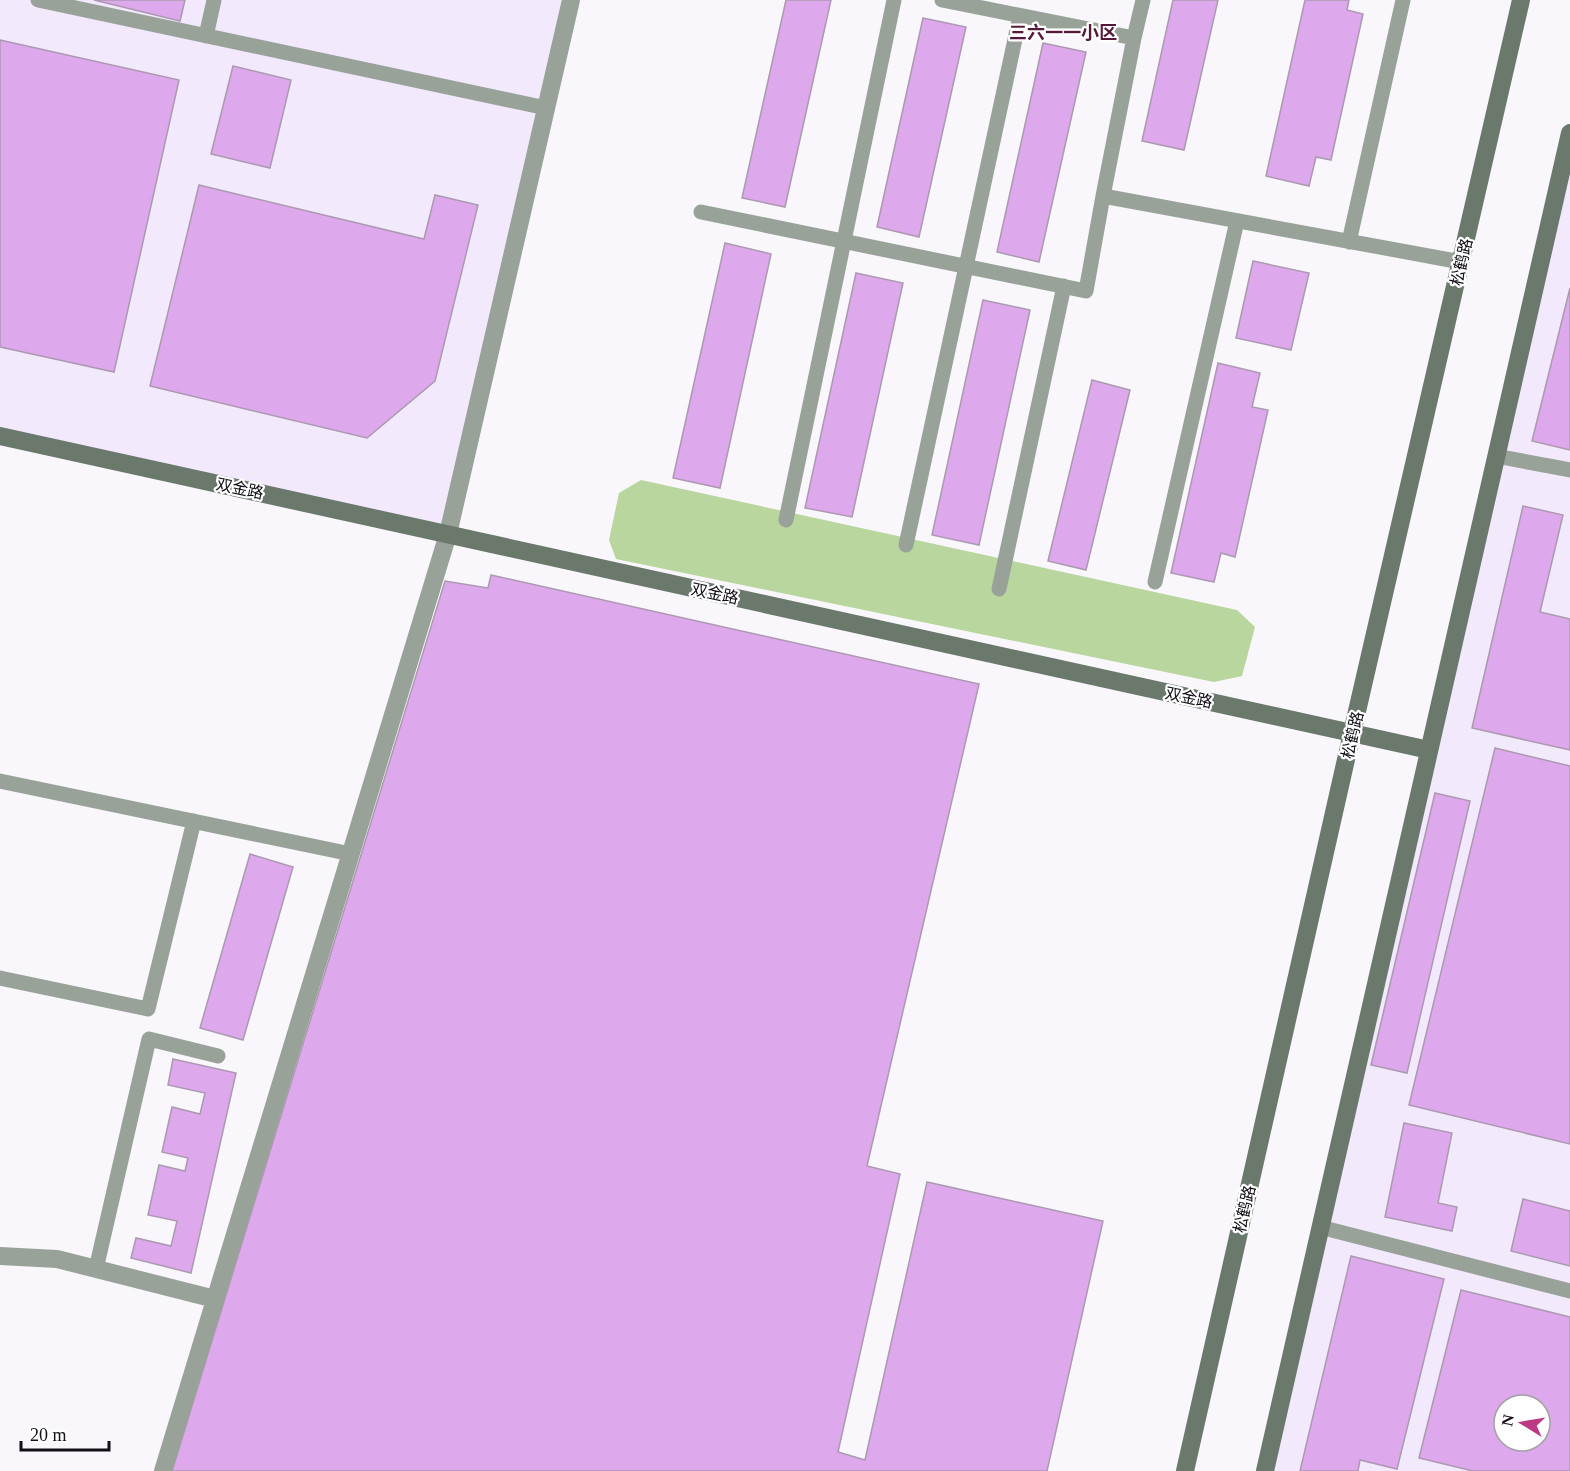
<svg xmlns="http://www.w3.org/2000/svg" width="1570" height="1471" viewBox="0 0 1570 1471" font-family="'Times New Roman','Noto Sans SC',serif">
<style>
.built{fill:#f3e9fd;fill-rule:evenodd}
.green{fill:#b8d69e}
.building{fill:#dda8ec;stroke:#ab99b0;stroke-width:1.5;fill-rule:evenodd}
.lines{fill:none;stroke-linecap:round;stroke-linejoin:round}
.lane{stroke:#98a299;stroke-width:15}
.street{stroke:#98a299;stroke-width:18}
.secondary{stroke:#6a796c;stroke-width:18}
.labels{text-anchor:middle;stroke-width:4.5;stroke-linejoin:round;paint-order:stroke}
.street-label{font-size:16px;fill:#130e17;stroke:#fff}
.neighbourhood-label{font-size:18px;font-weight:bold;fill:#55173a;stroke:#fff}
</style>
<rect width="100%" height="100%" fill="#f9f6fc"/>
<path class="built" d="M0,0H571L448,534L0,436Z
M1570,133V1471H1265ZM1504,1405H1540V1441H1504Z"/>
<path class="green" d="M641,480L1237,610L1255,627L1242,676L1214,682L616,559L609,540L619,493Z"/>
<path class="building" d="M94,0H185L180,21Z
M786,0H831L785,207L742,198Z
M1173,0H1218L1184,150L1142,141Z
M1305,0H1349L1347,10L1363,14L1331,160L1316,157L1309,186L1266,176Z
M923,18L966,27L919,237L877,227Z
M0,40L179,80L114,372L0,347Z
M1043,43L1086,52L1039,262L997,252Z
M233,66L291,80L270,168L211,154Z
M199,185L424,239L435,195L478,205L435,381L367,438L150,386Z
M725,243L771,254L720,488L673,478Z
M1253,261L1309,273L1291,350L1236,338Z
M856,273L903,283L852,517L805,508Z
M1570,288V450L1532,441Z
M983,300L1030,310L979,545L932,535Z
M1218,363L1260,373L1252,407L1268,410L1235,557L1221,553L1214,582L1171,573Z
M1092,380L1130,390L1086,570L1048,561Z
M1523,506L1563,515L1540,612L1570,619V750L1472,728Z
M491,575L979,684L867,1166L900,1174L838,1452L865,1460L927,1182L1103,1221L1047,1471H172L445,581L488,588Z
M1495,748L1570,766V1144L1409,1105Z
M1435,793L1470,801L1407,1073L1371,1065Z
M250,854L293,867L243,1040L200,1028Z
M173,1059L236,1073L191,1273L131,1258L136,1238L171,1246L177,1221L148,1215L159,1165L185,1171L188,1158L162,1152L172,1107L200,1114L205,1093L168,1085Z
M1404,1123L1452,1133L1438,1203L1457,1207L1452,1231L1385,1217Z
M1523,1199L1570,1211V1266L1511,1251Z
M1351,1256L1444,1279L1397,1469L1360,1460L1358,1471H1300Z
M1461,1290L1570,1317V1471H1473L1419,1458ZM1504,1405H1540V1441H1504Z"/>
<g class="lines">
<path class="lane" d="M38,0L546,108
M942,0L1134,38L1103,196L1461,262
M206,36L214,0
M1134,38L1143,0
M701,212L1086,291L1103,196
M1349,242L1403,0
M1496,456L1570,470
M786,520L894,0
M906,545L1020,16
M1155,582L1237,221
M999,589L1064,286
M0,781L351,854
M0,978L148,1009L194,821
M1320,1227L1570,1291
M96,1269L149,1039L218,1056"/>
<path class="street" d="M0,1256L57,1259L215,1299
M163,1471L448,534L571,0"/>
<path class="secondary" d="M0,436L1429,750
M1185,1471L1352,733L1521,0
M1265,1471L1570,133"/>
</g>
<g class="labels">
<g class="street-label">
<text transform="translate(1461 262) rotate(-77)" y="6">松鹤路</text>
<text transform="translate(240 488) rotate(12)" y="6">双金路</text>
<text transform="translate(715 593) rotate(12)" y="6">双金路</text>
<text transform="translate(1189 697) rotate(12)" y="6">双金路</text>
<text transform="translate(1352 735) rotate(-77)" y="6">松鹤路</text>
<text transform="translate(1244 1209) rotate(-77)" y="6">松鹤路</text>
</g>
<g class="neighbourhood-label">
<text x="1063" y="39">三六一一小区</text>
</g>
</g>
<g transform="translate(1522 1423) rotate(281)"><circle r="28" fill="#ffffff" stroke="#a19fa2" stroke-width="1.5"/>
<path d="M0-4.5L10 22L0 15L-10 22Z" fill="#bc3a84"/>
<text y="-9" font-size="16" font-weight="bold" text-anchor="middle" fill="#130e17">N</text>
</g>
<path d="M21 1441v9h88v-9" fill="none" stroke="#130e17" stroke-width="3"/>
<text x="30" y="1441" font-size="18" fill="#130e17" stroke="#ffffff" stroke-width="4.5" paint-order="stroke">20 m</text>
</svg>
